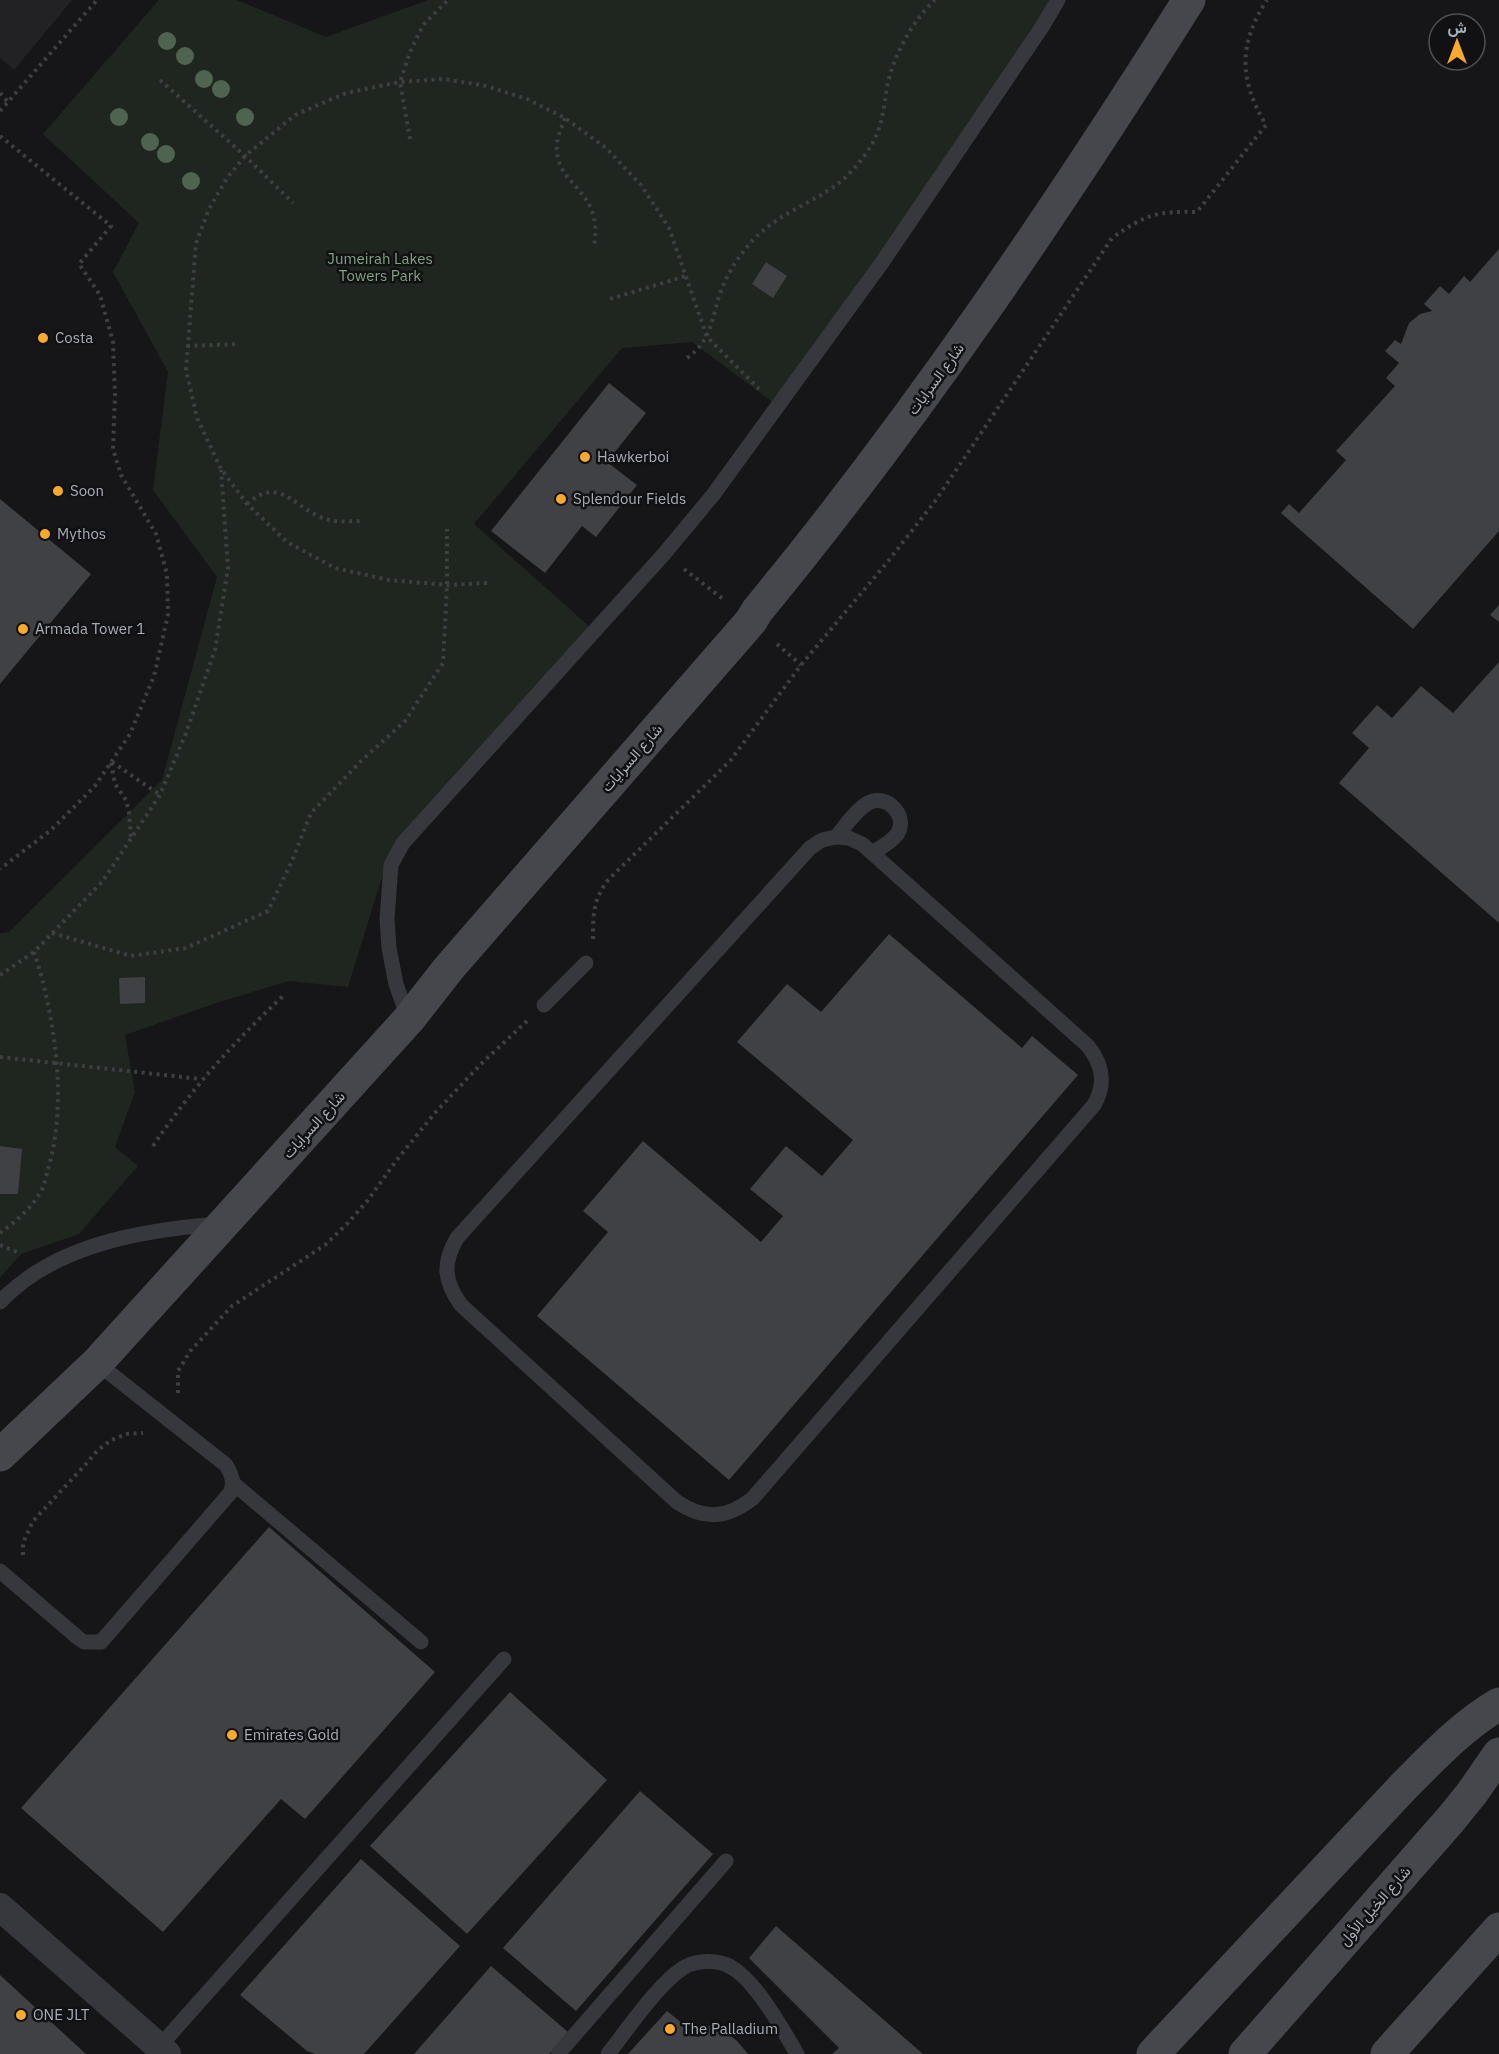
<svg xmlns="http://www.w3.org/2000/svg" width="1499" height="2054" viewBox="0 0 1499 2054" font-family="'IBM Plex Sans',Vazirmatn,sans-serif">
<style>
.built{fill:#222225}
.green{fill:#1e261f}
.building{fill:#404145}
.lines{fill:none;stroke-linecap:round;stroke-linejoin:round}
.path{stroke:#3d3f44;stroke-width:4;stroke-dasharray:3 4.5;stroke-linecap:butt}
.lane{stroke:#37383d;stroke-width:15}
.street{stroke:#37383d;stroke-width:28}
.secondary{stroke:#45474d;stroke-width:33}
.tree{fill:#4f6450}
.poi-dot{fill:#f9aa2d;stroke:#111113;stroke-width:2}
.labels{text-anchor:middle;stroke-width:5;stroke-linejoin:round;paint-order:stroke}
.park-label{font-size:15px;fill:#7ea47e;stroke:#111113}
.poi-label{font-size:15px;fill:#a8aeb9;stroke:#111113;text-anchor:start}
.street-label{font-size:15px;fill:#a8aeb9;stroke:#111113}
</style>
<rect width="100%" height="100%" fill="#161618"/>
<path class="built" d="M0,0H72L14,70L0,58Z"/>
<path class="green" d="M159,0H237L326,37L428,0H1063L775,404L692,342L622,348L474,524L598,634L382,877L348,987L289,981L219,1002L125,1035L135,1092L115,1147L138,1166L79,1234L21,1254L0,1278V933L9,932L162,780L217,577L153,490L168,372L113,272L139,223L43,134Z"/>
<path class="building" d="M1499,249V531L1413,629L1281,513L1289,504L1299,513L1346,460L1336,451L1395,386L1386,378L1399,363L1385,351L1395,340L1401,344L1409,323L1420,314L1432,311L1424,304L1440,286L1449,294L1464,276L1470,282Z
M766,262L787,276L773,298L752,284Z
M609,383L646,413L607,462L637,485L596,537L582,526L545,573L491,531Z
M0,499L91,574L0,684Z
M1499,605V622L1490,615Z
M1499,662V923L1339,783L1369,748L1352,733L1377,705L1392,718L1421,686L1453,713Z
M889,934L1022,1048L1032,1036L1078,1075L729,1480L537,1316L608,1232L583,1211L643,1141L761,1242L783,1216L750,1189L786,1146L822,1176L853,1140L737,1042L787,984L821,1012Z
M145,977V1003L120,1004L119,978Z
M0,1146L22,1149L18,1194H0Z
M269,1527L435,1672L305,1819L281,1799L163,1932L21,1808Z
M510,1692L607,1780L467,1934L370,1846Z
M640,1791L713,1854L576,2011L503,1948Z
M361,1859L460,1946L364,2054H315L307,2051L240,1995Z
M776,1926L923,2054H832L839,2048L749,1958Z
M491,1966L568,2032L549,2054H414Z
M0,1975L86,2054H0Z
M667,2011L699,2037L713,2022L737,2041L748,2054H628Z"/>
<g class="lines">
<path class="path" d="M160,80L245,156L293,203
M0,93L8,102
M0,111L97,0
M565,118C561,129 556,139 557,150C558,188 604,189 594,247
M0,136L111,226L79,264L100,295L113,342L115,395L113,449L121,475L156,534L167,574L168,615L154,676L130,734L95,786L51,830L0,869
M410,139L400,82L410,52L423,25L448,0
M610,299L686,276
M187,346L239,344
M687,358C713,340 711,318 721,291C728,272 739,256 752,241C775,216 805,206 832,188C848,177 862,161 872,144C882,127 884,107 887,87C893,57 912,21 935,0
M247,504C277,477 291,503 318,516C331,523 346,521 360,521
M684,569L723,599
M487,583L447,585L389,580L335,568L287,542L247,504L221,469L197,418L186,370L196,243L209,209L227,178L245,156L295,115L346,93L400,82L444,79L486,86L527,99L565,118L606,148L641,185L669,228L707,337L759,389
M777,644L801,665
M112,762L160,795
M111,763L115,784L126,800L129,812L131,838
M52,933L131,956L186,948L268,911L292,861L311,813L360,762L405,721L443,663L447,585V529
M593,939C593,914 593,899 609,879L730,761L801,665L889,560L936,500L1112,238C1146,214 1157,211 1197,212L1266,125C1239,80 1238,44 1267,0
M0,975L34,952L102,882L160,795L186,733L215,650L228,568L221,470
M0,1057L201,1079
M153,1146C193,1087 232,1044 283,996
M0,1233C15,1222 32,1208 41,1191C45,1185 46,1176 48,1169C68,1103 55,1016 34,952
M0,1245L19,1253
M178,1393V1371L191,1350L232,1306L325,1245L347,1224L368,1200L396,1161L434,1114L481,1064L527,1021
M23,1555V1543L33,1521L86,1464L97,1451L111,1440L127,1434L143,1433"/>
<path class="lane" d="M836,837L849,838L862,844L1088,1046C1103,1065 1106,1084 1094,1105L753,1498C727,1519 704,1520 677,1502L461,1305C444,1281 442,1264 457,1238L810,848L822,840Z
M836,837C845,826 855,811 868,803C886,793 908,815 898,833C892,842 880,848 872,853
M544,1005L586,963
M408,1018L396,984L389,948L387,919L391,865L403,843L664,554L713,495L881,264L1042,27L1058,0
M0,1302C55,1244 143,1230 219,1224
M233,1483L421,1642
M0,1571L77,1637L84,1642H101L231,1492C234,1481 232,1475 226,1465L97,1363
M159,2047L504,1659
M558,2054L726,1861
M608,2054C627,2030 658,1984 683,1968C695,1960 718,1959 731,1967C756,1981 783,2030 797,2054"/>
<path class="street" d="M0,1907L167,2054"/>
<path class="secondary" d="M0,1455L97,1363L409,1019L449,968L751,621L757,611C916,418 1056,211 1189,0
M1153,2054L1405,1785C1434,1756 1463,1725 1499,1704
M1245,2054L1451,1819L1472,1793L1499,1754
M1387,2054L1499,1929"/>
</g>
<g class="tree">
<circle cx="167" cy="41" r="9"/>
<circle cx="185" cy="56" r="9"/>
<circle cx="204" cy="79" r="9"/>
<circle cx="221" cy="89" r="9"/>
<circle cx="119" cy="117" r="9"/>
<circle cx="245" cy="117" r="9"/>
<circle cx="150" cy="142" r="9"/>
<circle cx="166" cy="154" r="9"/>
<circle cx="191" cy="181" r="9"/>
</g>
<g class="poi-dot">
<circle cx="43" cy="338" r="6"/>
<circle cx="585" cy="457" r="6"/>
<circle cx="58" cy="491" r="6"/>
<circle cx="561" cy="499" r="6"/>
<circle cx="45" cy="534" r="6"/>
<circle cx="23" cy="629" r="6"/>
<circle cx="232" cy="1735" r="6"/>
<circle cx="21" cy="2015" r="6"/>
<circle cx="670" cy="2029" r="6"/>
</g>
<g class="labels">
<g class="park-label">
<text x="380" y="264">Jumeirah Lakes<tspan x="380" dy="17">Towers Park</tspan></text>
</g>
<g class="poi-label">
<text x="55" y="343">Costa</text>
<text x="597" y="462">Hawkerboi</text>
<text x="70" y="496">Soon</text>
<text x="573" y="504">Splendour Fields</text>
<text x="57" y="539">Mythos</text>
<text x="35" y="634">Armada Tower 1</text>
<text x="244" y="1740">Emirates Gold</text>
<text x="33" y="2020">ONE JLT</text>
<text x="682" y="2034">The Palladium</text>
</g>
<g class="street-label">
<text transform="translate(936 379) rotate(-54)" y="5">شارع السرايات</text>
<text transform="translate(632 758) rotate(-49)" y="5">شارع السرايات</text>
<text transform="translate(314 1125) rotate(-48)" y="5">شارع السرايات</text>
<text transform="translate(1375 1906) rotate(-49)" y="5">شارع الخيل الأول</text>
</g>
</g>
<g transform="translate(1457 42)"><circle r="28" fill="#111113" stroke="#4d5055" stroke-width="1.5"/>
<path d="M0-4.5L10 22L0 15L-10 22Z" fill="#f9aa2d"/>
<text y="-9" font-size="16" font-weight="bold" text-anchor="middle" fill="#a8aeb9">ش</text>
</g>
</svg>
